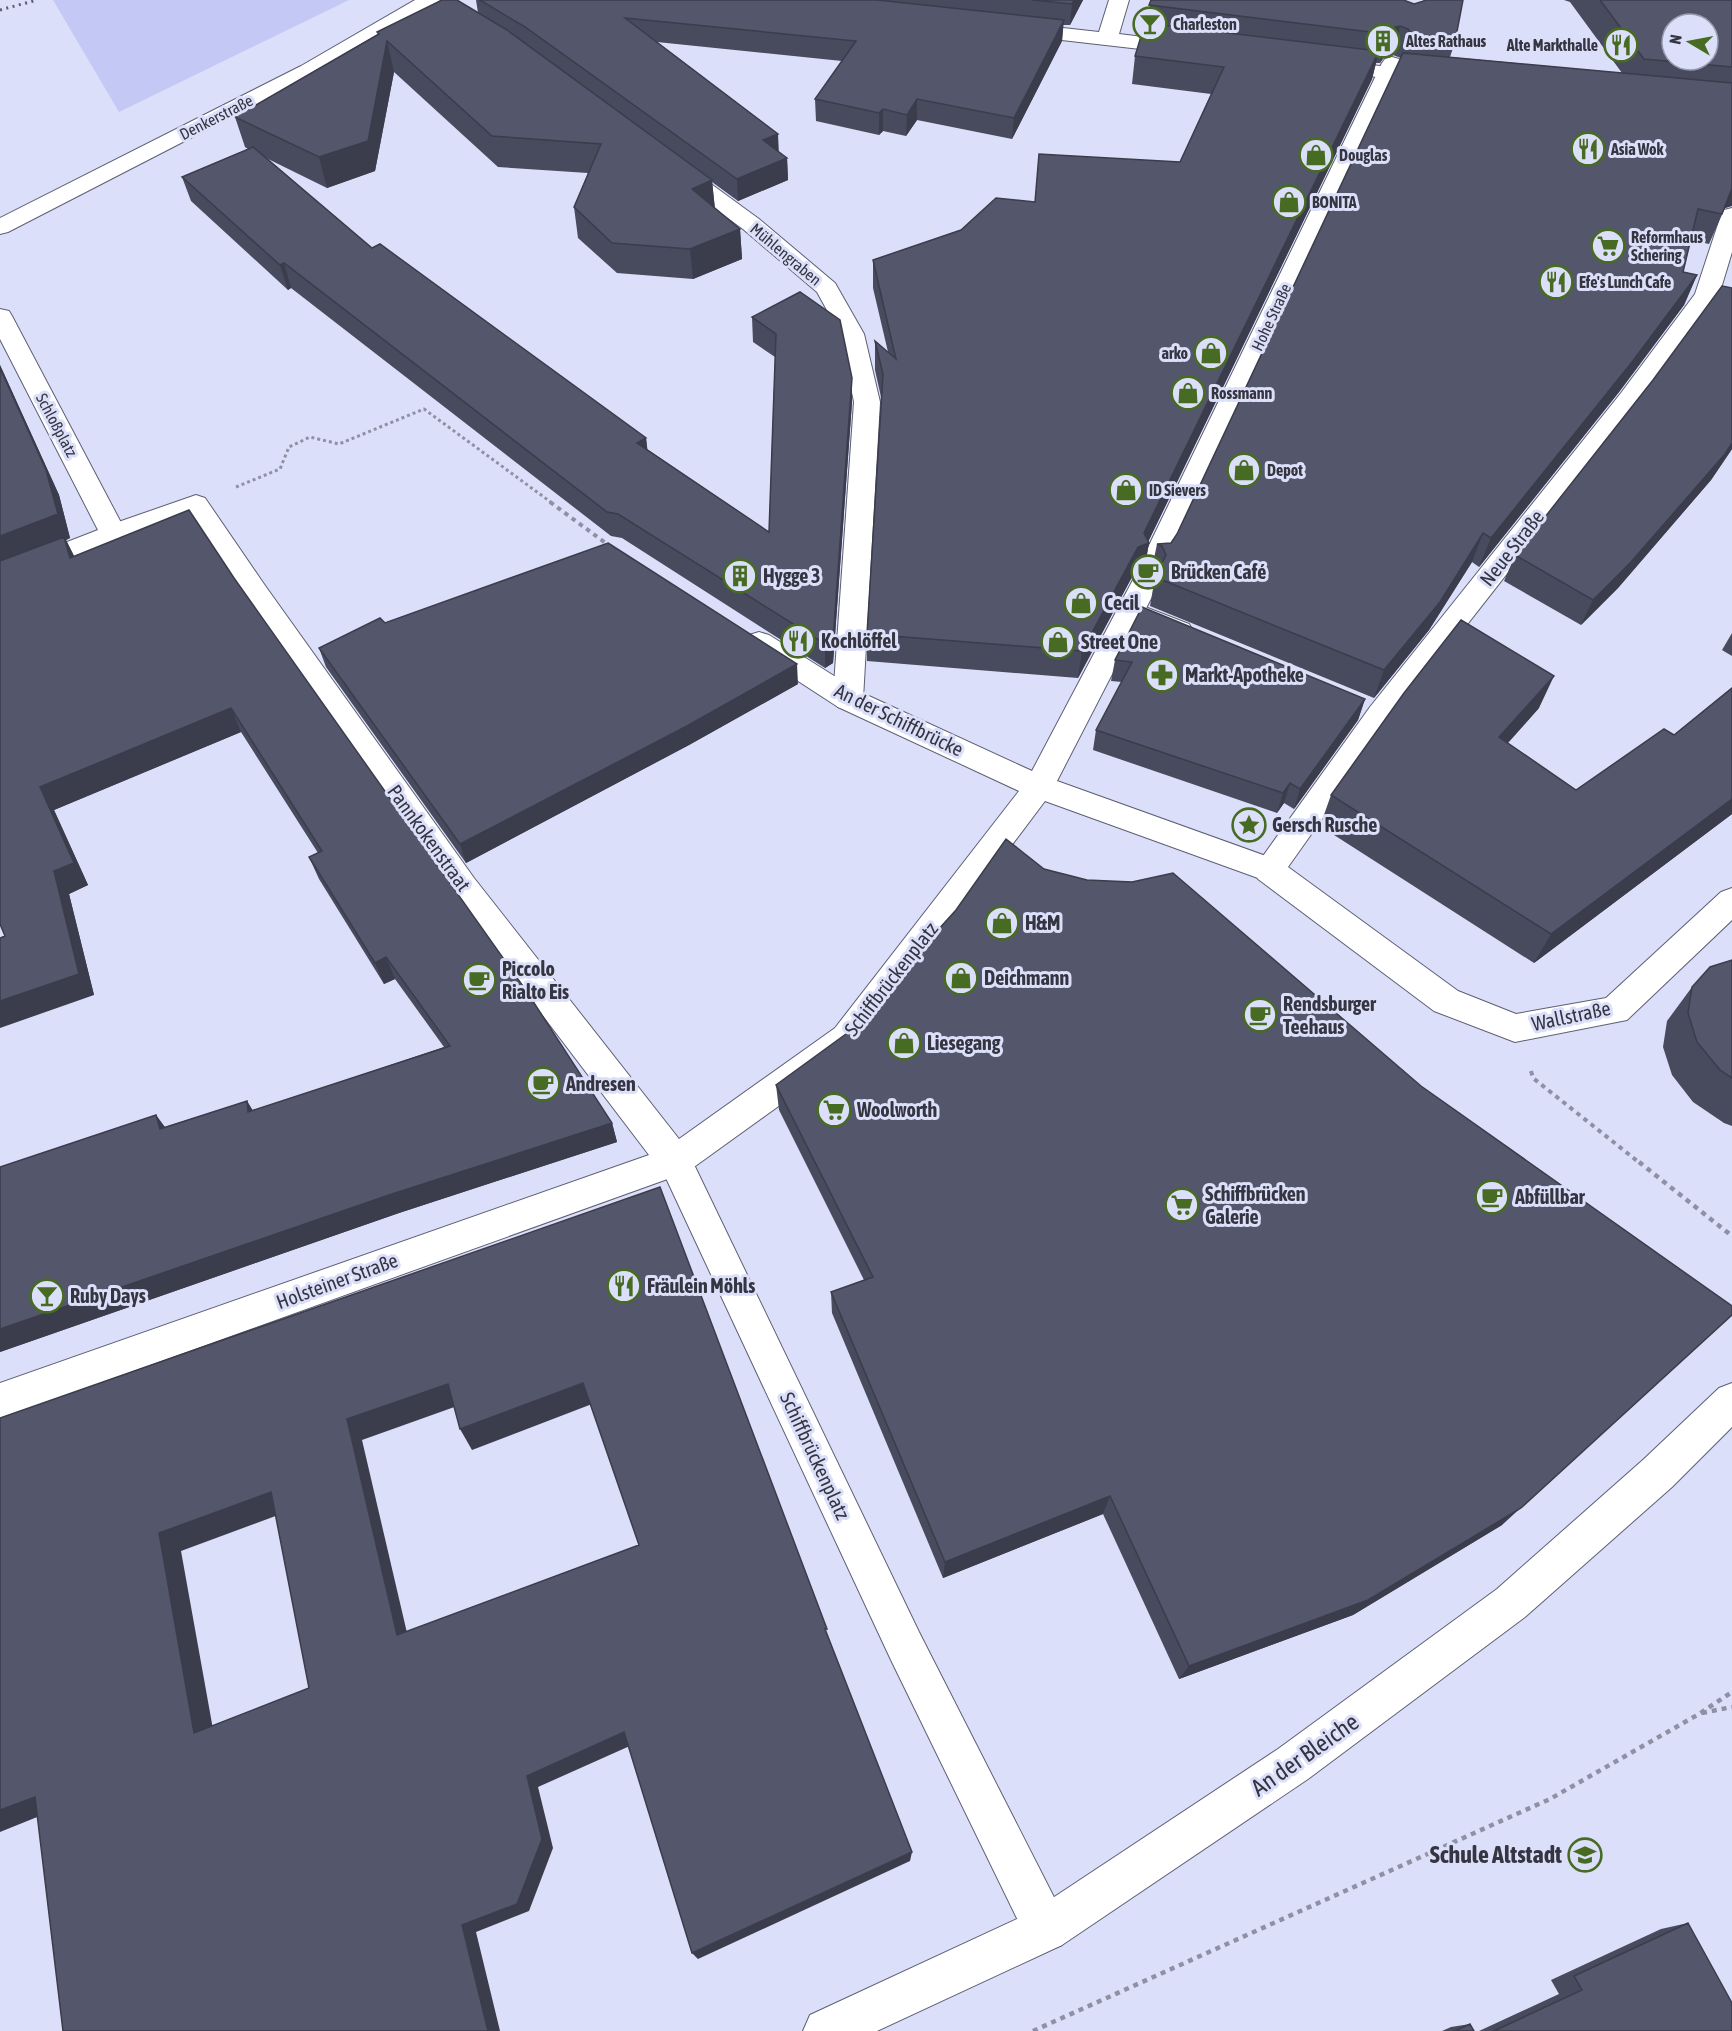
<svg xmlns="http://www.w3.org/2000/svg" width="1732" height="2031" viewBox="0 0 1732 2031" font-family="'Asap Condensed',sans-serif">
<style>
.green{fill:#c4c8f5}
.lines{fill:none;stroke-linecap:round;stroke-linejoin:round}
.pedestrian-casing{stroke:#5d5f75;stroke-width:2}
.minor-casing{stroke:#5d5f75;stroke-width:2}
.secondary-casing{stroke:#5d5f75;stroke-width:2}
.path-far2{stroke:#8e91a4;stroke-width:3;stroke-dasharray:3 3;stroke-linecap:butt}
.path-far1{stroke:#8e91a4;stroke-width:4;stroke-dasharray:4.5 4.5;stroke-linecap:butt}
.path{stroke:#8e91a4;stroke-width:4.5;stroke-dasharray:5 5;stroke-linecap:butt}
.pedestrian{fill:#fff;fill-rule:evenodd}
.minor{fill:#fff;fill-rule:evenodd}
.secondary{fill:#fff;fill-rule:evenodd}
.rail{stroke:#5b5d6b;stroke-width:3;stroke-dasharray:2 4.5;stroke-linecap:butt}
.wall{fill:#484a5d}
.shaded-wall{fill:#3b3c4c}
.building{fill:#54566c;stroke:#3b3c4c;stroke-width:1.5;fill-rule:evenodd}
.labels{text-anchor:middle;stroke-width:6;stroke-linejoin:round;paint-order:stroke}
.far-poi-label{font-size:16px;font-weight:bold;fill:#343540;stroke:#dcdff9;text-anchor:start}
.far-street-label{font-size:16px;fill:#343540;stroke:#dcdff9}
.street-label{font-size:20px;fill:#343540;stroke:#dcdff9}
.poi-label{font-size:20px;font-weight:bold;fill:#343540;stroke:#dcdff9;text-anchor:start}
.near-street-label{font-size:24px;fill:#343540;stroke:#dcdff9}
.near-poi-label{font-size:24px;font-weight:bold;fill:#343540;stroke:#dcdff9;text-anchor:end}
</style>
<rect width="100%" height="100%" fill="#dcdff9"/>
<path class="green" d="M53,0H349L119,112Z"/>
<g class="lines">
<defs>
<path id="pedestrian" d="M1392,57L1399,59L1402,63L1169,562L1165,569L1155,571L1145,569L1141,562L1382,63L1385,59Z
M196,495L205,498L266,587L474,878L679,1139L835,1028L1019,791L838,707L749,649L745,642L749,635L759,632L769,635L858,691L1032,771L1135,576L1145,573L1155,576L1159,583L1057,781L1280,861L1285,870L1280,879L1269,882L1045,801L859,1048L687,1172L0,1419V1383L649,1155L452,896L246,601L190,516L114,543L104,541L101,534L104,527Z"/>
<path id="minor" d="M1109,0H1129L1119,34L1184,42L1191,44L1194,48L1191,52L1184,54L1018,35L1011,33L1008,29L1011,25L1018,23L1099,32Z
M1331,60L1437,73L1444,75L1448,79L1444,83L1437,85L1324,70L1320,66L1324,62Z
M677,163L685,165L759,219L835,283L864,334L880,402L863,699L858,707L848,710L838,707L833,699L854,402L840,334L817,292L743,229L669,175L666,170L669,165Z
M1732,208V252L1719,295L1639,405L1390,723L1288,867L1458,991L1516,1014L1606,998L1721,892L1732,888V920L1627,1020L1515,1042L1434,1011L1258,879L1253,870L1370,707L1621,393L1695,294L1721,215L1724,210Z
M0,309L9,311L12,316L127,534L124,541L0,589V568L98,530L0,339Z
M1132,602L1189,624L1193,631L1189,638L1179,641L1122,619L1118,612L1122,605Z
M675,1146L687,1150L919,1632L1062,1913L1068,1929L1062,1945L1046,1951L1030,1945L891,1660L658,1161L663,1150Z"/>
<path id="secondary" d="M415,0H440L437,4L315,74L8,232L0,234V218L301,66Z
M1732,1383V1427L1672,1487L1525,1617L1308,1779L1062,1945L877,2031H803L810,2015L1030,1913L1278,1749L1497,1589L1644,1459L1719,1388Z"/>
</defs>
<use href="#pedestrian" class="pedestrian-casing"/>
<use href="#minor" class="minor-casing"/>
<use href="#secondary" class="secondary-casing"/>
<path class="path-far2" d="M236,487L280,469L289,447L310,437L339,444L424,409L552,503"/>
<path class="path-far1" d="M550,502L611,547
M1531,1071L1533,1078L1641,1164"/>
<path class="path" d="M1639,1162L1732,1236
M1702,1713L1732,1707
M1033,2031L1550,1799L1699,1714L1732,1692"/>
<use href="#pedestrian" class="pedestrian"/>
<use href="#minor" class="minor"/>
<use href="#secondary" class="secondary"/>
<path class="rail" d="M0,10L37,0"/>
</g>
<path class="wall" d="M476,0H1083L1070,25H1063L1062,41L1012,139L917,120L906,136L883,131L879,135L816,121L815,99L842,61L657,42L778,134V151L787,158L788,180L738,201L712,182L715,208L740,229L742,259L693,279L617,273L578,238L574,207L588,173L498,167L394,72L375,171L327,188L266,158L372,248L646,438L647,449L769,532L775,357L753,342L752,317L852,378V402L833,663L825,668L622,538L611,536L291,288L288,290L191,201L182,177L248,149L245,147L235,117L378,34L377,32L478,13Z
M1151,0H1406L1405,1L1455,42L1450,57L1622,73L1570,2L1564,0H1732V206L1725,208L1709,244L1691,240L1683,272L1697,275L1684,305L1619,392L1479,567L1472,562L1429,630L1374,698L1150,606L1155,577L1156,575L1151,573L1157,544L1171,543L1177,534L1401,58L1393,55L1384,57L1380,63H1376L1372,79L1148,542L1149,543L1144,571L1133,575L1078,678L867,661V634L881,397L875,370V341L888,352L873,288V260L961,230L1035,202L1180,162L1211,94L1132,84L1135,56L1147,23Z
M1732,288V449L1711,480L1618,588L1581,625L1504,581L1515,555Z
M0,365L59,495L70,538L66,540L74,556L234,578L612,1123L617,1142L399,1213L0,1352L156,1115L165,1127L247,1101L253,1111L444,1047L395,979L384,984L319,879L309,857L318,853L241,732L54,810L88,885L69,894L94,995L5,936L0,924Z
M1142,607L1365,699L1358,720L1294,809L1284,803L1277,813L1093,750L1096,730L1122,682L1111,681L1115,660Z
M385,623L798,684L689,745L466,863L326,667L319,648Z
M1732,633V656L1722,650Z
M1732,688V814L1534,963L1320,826L1331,795L1539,708L1508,743L1576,790L1674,735Z
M1732,960V1126L1724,1123L1693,1102L1672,1075L1663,1047L1667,1021L1692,987Z
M776,1085L1502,1525L1353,1615L1179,1679L1103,1514L943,1578L832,1313L831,1292L864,1280L779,1110Z
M1688,1923L1732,2031H1479L1559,1994L1551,1980L1661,1929Z
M1470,2024L1474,2031H1442L1451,2027Z"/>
<path class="shaded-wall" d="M1074,0H1083L1070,25L1072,4Z
M1064,20L1062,41L1012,139L1014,118Z
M1400,26L1393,55L1384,57L1380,63L1387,34L1392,28Z
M387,41L394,72L375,171L327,188L319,157Z
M1379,51L1372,79L1147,544L1149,543L1144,571L1133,575L1078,678L1082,651L1144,533Z
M917,99V120L906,136L907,115Z
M883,109V131L879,135V113Z
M778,134L779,156L763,140Z
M787,158L788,180L738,201L737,179Z
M712,180L715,211L692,189Z
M1732,187V205L1731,206L1722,209Z
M740,229L742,259L693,279L690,249Z
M284,263L291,288L288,290L280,265Z
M1697,275L1684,305L1619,392L1479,567L1491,538Z
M0,365L59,495L70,538L66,540L77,562L0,566Z
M852,378V402L833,663L825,668V644Z
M646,438L649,462L637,443Z
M1732,443V449L1711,480L1618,588L1581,625L1593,600Z
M1483,533L1472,562L1429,630L1374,698L1384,670Z
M797,664L798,684L689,745L466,863L460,844Z
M1554,676L1539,708L1485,768L1499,737Z
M1365,699L1358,720L1294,809L1300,789Z
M231,708L241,732L54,810L88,885L69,894L94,995L0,1028V1001L40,787Z
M1290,783L1284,803L1277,813L1283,793Z
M1732,799V814L1534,963L1551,934Z
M386,957L395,979L384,984L375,963Z
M247,1101L259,1121L248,1112Z
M156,1115L170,1135L160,1129Z
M612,1123L617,1142L399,1213L0,1352V1329L389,1195Z
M1732,1315L1502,1525L1353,1615L1179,1679L1189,1666Z
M583,1383L592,1404L472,1450L460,1429Z
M448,1384L460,1405L362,1440L411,1650L397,1635L347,1419Z
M271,1492L289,1511L181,1551L216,1746L194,1733L159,1533Z
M1110,1496L1103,1514L943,1578L945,1562Z
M624,1732L632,1745L538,1787L553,1848L529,1911L476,1932L500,2031H488L462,1925L527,1776Z
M35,1797L62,1807L0,1832V1810Z
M912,1852L910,1861L698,1959L692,1953Z"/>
<path class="building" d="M442,0H457L507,30L712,180L692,189L740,229L690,249L612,243L574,207L601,144L492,136L387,41L368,141L319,157L235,117L379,34L377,32Z
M480,0H877L1064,20L1014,118L917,99L907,115L883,109L879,113L815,99L856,41L625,18L778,134L763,140L787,158L737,179L525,27Z
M1032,0H1074L1072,4Z
M1151,0H1405L1406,1L1414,4L1424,1V0H1463L1455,42L1411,37V33L1408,29L1400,26L1392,28L1387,34L1149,5Z
M1600,0H1732V67L1644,59ZM1672,24H1708V60H1672Z
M1145,23L1379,51L1144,533L1149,543L1138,547L1082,651L867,634L883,374L875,341L896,359L873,260L961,230L996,198L1035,202L1039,154L1180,162L1224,67L1135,56Z
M1403,53L1732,83V188L1722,214L1698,209L1683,272L1697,275L1632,362L1491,538L1483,533L1440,602L1384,670L1155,577L1166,555L1162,546L1157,544L1171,543L1177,534Z
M253,147L372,248L380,244L646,438L637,443L769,532L776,334L752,317L800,292L840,320L852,378L833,640L825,644L618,514L607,512L284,263L280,265L182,177Z
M1722,286L1732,288V443L1725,454L1631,562L1593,600L1515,555L1653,380Z
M0,368L46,470L58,514L0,536Z
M189,510L234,578L525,989L612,1123L389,1195L0,1329V1167L156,1115L160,1129L247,1101L248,1112L450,1046L386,957L375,963L309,857L322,851L231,708L40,787L74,863L54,871L79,974L0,1001V938L5,936L0,924V561L64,537L70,558Z
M608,543L797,664L687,726L460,844L319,648L380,618L385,623Z
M1142,607L1365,699L1300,789L1290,783L1283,793L1096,730L1132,662L1115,660Z
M1461,620L1554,676L1499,737L1576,790L1664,729L1674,735L1732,688V799L1551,934L1331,795L1404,693Z
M1006,839L1044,869L1087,880L1132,882L1173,873L1421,1086L1732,1306V1315L1521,1508L1368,1600L1189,1666L1110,1496L945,1562L831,1292L873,1277L776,1085L861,1023L899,973L956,910Z
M1732,960V1078L1720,1070L1697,1042L1688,1013L1692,987L1710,967Z
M660,1187L827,1629H825L912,1852L692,1953L624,1732L527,1776L542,1839L517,1904L462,1925L488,2031H63L35,1797L0,1810V1418ZM583,1383L639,1545L397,1635L347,1419L448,1384L460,1429ZM271,1492L309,1688L194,1733L159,1533Z
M1688,1923L1732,2003V2031H1494L1582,1990L1574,1976Z
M1470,2024L1474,2031H1455Z"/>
<defs>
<symbol id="bar-ring" viewBox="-11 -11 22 22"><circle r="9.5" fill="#dcdff9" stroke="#486b23" stroke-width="1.5"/><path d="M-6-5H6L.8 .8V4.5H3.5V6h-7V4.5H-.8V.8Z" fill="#486b23"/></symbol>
<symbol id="building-ring" viewBox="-11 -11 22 22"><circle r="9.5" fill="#dcdff9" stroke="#486b23" stroke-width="1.5"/><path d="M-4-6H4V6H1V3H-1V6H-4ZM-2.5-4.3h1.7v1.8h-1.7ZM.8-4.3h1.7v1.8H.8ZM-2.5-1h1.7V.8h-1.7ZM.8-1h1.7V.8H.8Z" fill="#486b23"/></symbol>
<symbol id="restaurant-ring" viewBox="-11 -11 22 22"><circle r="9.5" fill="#dcdff9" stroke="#486b23" stroke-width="1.5"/><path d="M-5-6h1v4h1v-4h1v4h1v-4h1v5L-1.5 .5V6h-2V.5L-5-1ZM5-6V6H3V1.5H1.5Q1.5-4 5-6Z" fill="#486b23"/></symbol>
<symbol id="shop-ring" viewBox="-11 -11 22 22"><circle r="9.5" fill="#dcdff9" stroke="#486b23" stroke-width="1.5"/><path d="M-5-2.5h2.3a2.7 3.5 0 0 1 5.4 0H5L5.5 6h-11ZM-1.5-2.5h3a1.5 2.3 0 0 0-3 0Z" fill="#486b23"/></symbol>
<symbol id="supermarket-ring" viewBox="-11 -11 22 22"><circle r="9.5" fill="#dcdff9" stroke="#486b23" stroke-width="1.5"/><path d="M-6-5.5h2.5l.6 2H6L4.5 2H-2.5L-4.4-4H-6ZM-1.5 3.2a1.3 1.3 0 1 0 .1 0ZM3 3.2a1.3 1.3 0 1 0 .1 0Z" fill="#486b23"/></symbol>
<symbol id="cafe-ring" viewBox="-11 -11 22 22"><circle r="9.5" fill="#dcdff9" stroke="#486b23" stroke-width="1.5"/><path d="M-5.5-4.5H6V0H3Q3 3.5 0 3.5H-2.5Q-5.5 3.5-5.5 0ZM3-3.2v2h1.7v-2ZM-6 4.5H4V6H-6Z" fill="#486b23"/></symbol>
<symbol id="pharmacy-ring" viewBox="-11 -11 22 22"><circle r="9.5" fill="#dcdff9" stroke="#486b23" stroke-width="1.5"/><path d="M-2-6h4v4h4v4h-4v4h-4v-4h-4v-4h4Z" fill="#486b23"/></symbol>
<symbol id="sight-ring" viewBox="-11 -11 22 22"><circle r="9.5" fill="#dcdff9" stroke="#486b23" stroke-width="1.5"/><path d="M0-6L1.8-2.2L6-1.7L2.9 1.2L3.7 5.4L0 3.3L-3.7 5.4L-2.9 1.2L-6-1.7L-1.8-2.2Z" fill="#486b23"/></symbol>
<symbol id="school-ring" viewBox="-11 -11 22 22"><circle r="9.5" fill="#dcdff9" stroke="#486b23" stroke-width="1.5"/><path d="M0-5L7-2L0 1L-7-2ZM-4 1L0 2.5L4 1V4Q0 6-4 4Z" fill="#486b23"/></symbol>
</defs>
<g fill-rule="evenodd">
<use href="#bar-ring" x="1131" y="5" width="38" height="38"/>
<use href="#building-ring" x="1364" y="22" width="38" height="38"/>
<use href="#restaurant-ring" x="1602" y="26" width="38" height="38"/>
<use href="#restaurant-ring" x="1569" y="130" width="38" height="38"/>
<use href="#shop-ring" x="1297" y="136" width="38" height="38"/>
<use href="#shop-ring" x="1270" y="183" width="38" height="38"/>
<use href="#supermarket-ring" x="1589" y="227" width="38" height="38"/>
<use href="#restaurant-ring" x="1537" y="263" width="38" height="38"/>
<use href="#shop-ring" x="1192" y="334" width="38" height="38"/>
<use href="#shop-ring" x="1169" y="374" width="38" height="38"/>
<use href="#shop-ring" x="1225" y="451" width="38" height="38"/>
<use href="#shop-ring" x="1107" y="471" width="38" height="38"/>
<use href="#cafe-ring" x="1129" y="553" width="38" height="38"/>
<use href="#building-ring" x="721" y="557" width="38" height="38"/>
<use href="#shop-ring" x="1062" y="584" width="38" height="38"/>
<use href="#restaurant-ring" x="779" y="622" width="38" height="38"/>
<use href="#shop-ring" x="1039" y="623" width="38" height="38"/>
<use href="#pharmacy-ring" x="1143" y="656" width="38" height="38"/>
<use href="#sight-ring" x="1230" y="806" width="38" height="38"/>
<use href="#shop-ring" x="983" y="904" width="38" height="38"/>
<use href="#shop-ring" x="942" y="959" width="38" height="38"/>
<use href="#cafe-ring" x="460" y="961" width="38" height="38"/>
<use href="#cafe-ring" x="1241" y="996" width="38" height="38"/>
<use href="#shop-ring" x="885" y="1024" width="38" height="38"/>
<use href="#cafe-ring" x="524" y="1065" width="38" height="38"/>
<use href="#supermarket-ring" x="815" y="1091" width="38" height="38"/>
<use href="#cafe-ring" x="1473" y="1178" width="38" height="38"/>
<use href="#supermarket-ring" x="1163" y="1186" width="38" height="38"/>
<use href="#restaurant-ring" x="605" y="1267" width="38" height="38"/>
<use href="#bar-ring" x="28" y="1277" width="38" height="38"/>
<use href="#school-ring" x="1566" y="1836" width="38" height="38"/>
</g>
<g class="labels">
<g class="far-poi-label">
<text x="1173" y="30">Charleston</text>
<text x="1406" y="47">Altes Rathaus</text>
<text x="1598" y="51" text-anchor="end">Alte Markthalle</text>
<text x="1611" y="155">Asia Wok</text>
<text x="1339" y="161">Douglas</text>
<text x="1312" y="208">BONITA</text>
<text x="1631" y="243">Reformhaus<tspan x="1631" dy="18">Schering</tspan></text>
<text x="1579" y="288">Efe's Lunch Cafe</text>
<text x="1188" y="359" text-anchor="end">arko</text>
<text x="1211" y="399">Rossmann</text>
<text x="1267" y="476">Depot</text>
<text x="1149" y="496">ID Sievers</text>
</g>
<g class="far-street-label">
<text transform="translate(216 117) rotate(-27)" y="6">Denkerstraße</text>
<text transform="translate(786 254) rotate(40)" y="6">Mühlengraben</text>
<text transform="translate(1271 317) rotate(-65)" y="6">Hohe Straße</text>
<text transform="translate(57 425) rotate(62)" y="6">Schloßplatz</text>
</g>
<g class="street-label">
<text transform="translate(1512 548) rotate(-52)" y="7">Neue Straße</text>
<text transform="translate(899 720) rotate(26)" y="7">An der Schiffbrücke</text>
<text transform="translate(429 838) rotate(54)" y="7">Pannkokenstraat</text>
<text transform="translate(891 979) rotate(-52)" y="7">Schiffbrückenplatz</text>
<text transform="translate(1571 1016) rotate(-12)" y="7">Wallstraße</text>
<text transform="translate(337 1281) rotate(-20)" y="7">Holsteiner Straße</text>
<text transform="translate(815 1456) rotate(65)" y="7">Schiffbrückenplatz</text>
</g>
<g class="poi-label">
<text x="1171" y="579">Brücken Café</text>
<text x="763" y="583">Hygge 3</text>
<text x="1104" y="610">Cecil</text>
<text x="821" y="648">Kochlöffel</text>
<text x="1081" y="649">Street One</text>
<text x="1185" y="682">Markt-Apotheke</text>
<text x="1272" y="832">Gersch Rusche</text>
<text x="1025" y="930">H&amp;M</text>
<text x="502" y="976">Piccolo<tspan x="502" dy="23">Rialto Eis</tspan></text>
<text x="984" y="985">Deichmann</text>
<text x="1283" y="1011">Rendsburger<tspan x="1283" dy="23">Teehaus</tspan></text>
<text x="927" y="1050">Liesegang</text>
<text x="566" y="1091">Andresen</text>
<text x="857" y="1117">Woolworth</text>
<text x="1205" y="1201">Schiffbrücken<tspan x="1205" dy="23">Galerie</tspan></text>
<text x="1515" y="1204">Abfüllbar</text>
<text x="647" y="1293">Fräulein Möhls</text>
<text x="70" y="1303">Ruby Days</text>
</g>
<g class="near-street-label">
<text transform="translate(1305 1755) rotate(-35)" y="8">An der Bleiche</text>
</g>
<g class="near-poi-label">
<text x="1562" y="1863">Schule Altstadt</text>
</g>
</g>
<g transform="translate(1690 42) rotate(280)"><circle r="28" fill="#dcdff9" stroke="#999baf" stroke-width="1.5"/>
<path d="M0-4.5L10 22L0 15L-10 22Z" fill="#486b23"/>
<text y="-9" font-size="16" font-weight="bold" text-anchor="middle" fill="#343540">N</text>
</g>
</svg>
